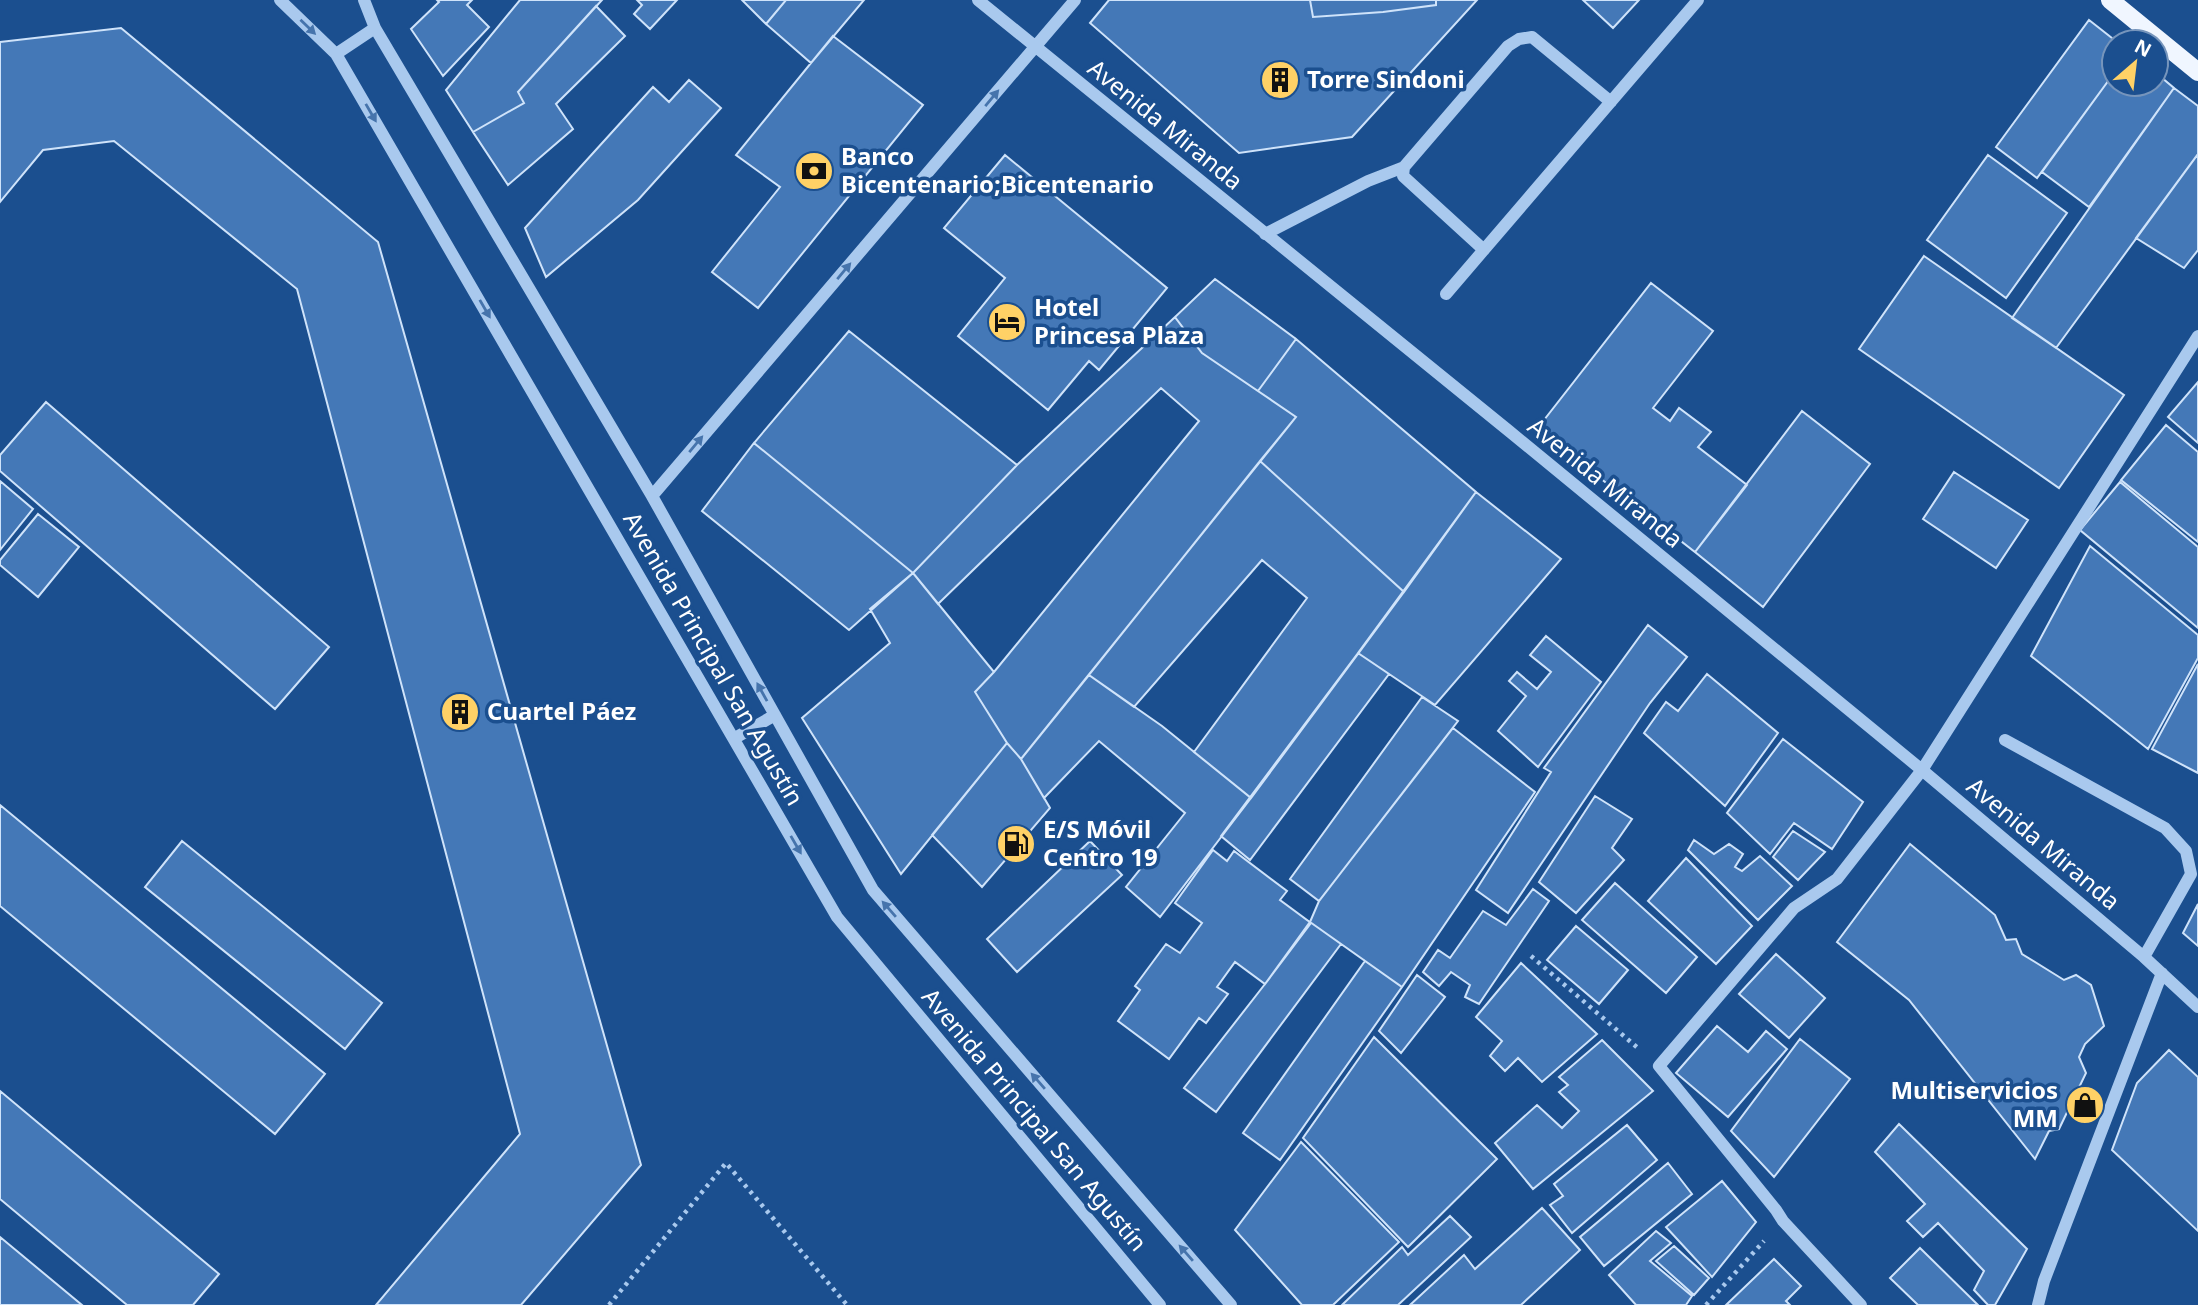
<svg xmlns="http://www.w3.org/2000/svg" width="2198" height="1305" viewBox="0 0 2198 1305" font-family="'Noto Sans',sans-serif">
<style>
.building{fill:#4478b7;stroke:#cfe3fa;stroke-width:2}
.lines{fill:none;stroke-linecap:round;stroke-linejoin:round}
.path{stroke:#a9c9ee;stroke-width:4.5;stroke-dasharray:3.5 5;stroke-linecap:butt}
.minor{stroke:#a9c9ee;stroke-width:12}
.major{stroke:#f0f6ff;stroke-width:18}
.oneway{fill:#4674ac}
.labels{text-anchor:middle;stroke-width:7;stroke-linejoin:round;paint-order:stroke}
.poi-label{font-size:24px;font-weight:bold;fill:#fff;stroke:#1b4f8f;text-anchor:start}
.street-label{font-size:24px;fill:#fff;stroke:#1b4f8f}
</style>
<rect width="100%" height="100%" fill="#1b4f8f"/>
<path class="building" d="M437,0H472L467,5L489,27L443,76L411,29L439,2Z
M520,0H602L518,92L524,103L473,132L446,90Z
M637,0H677L650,29L634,14L642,5Z
M742,0H786L766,24Z
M786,0H864L811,63L766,24Z
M1109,0H1477L1352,137L1239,153L1090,23Z
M1310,0H1436V5L1383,12L1313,17Z
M1583,0H1639L1613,28Z
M596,6L625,36L556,104L573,129L508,185L473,132L524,103L518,92Z
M2089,20L2117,42H2114V73L2037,178L1996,147Z
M121,28L378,242L641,1165L521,1305H376L520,1134L297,289L114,141L43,150L0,202V42Z
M833,36L923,105L758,308L712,272L780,187L736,155Z
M2114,73V84H2156V73L2174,88L2089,207L2042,172Z
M689,80L721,108L638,200L546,277L525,228L653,87L669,102Z
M2174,88L2198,106V154L2056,348L2012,318Z
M2198,154V250L2184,268L2136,238Z
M1005,155L1167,288L1099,370L1089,361L1048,410L958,336L1005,278L944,228Z
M1988,155L2067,213L2006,298L1927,240Z
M1924,256L2124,395L2059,488L1859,349Z
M1215,279L1296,339L1258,391L1202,353L1175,317Z
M1651,283L1713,331L1653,408L1670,421L1679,408L1711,432L1698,447L1747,485L1695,552L1537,429Z
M1175,317L1202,353L1296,417L1021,759L1007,743L975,692L994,672L1199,421L1161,388L938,604L913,573L1017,465Z
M849,331L1017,465L913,573L754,443Z
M1296,339L1476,492L1404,592L1260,461L1296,417L1258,391Z
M2198,382V443L2168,417Z
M46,402L329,647L275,709L0,471V455Z
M1802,411L1870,464L1763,607L1695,552Z
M2166,425L2198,452V542L2121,480Z
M754,443L913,573L849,630L702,511Z
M1260,461L1404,592L1251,798L1194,752L1307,598L1262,560L1134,707L1089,675Z
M1954,472L2028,520L1996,568L1923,519Z
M0,481L33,509L0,550Z
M2120,482L2198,547V628L2080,530Z
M1476,492L1561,559L1435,705L1358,653Z
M38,514L79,547L38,597L0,565V560Z
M2090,546L2198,635V658L2148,749L2031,656Z
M913,573L994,672L975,692L1007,743L901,874L802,718L890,643L870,609Z
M1648,625L1687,657L1650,703L1508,913L1476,890L1551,772L1544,768Z
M1546,636L1601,682L1538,767L1498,731L1526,696L1509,681L1517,672L1537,689L1551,672L1530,655Z
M1358,653L1389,674L1250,860L1221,836Z
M2198,664V773L2152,749Z
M1707,674L1778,733L1725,806L1644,733L1666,702L1678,711Z
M1089,675L1162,726L1251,798L1160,917L1126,887L1185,813L1099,741L1044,798L1021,759Z
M1422,697L1458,721L1319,901L1290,879Z
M1453,728L1535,792L1402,987L1310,922L1319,901Z
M1783,739L1863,802L1832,849L1794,823L1770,854L1727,813Z
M1007,743L1021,759L1050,808L982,887L932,835Z
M1595,796L1632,819L1612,848L1624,860L1576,913L1539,882Z
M0,805L325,1074L275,1134L0,906Z
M1793,831L1825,852L1798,880L1773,857Z
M1694,840L1714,854L1729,844L1743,854L1735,867L1742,871L1760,856L1792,886L1758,920L1688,850Z
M182,841L382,1003L345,1049L145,887Z
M1090,841L1122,875L1017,972L987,939Z
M1910,844L1995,915L2006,940L2016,939L2022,954L2064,980L2076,975L2091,985L2104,1026L2085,1044L2079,1057L2086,1073L2059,1129L2049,1131L2035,1159L1909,1000L1837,942Z
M1213,850L1227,861L1234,851L1287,891L1280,900L1311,923L1265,984L1235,962L1217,987L1228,994L1206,1023L1199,1018L1169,1059L1118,1021L1140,990L1135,986L1166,944L1180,953L1202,923L1175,903Z
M1686,858L1752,926L1716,964L1648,901Z
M1615,883L1697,957L1666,993L1582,920Z
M1533,889L1549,901L1479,1004L1465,997L1470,985L1451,972L1439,986L1423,972L1438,950L1450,958L1483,911L1506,925Z
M2198,904V946L2183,933Z
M1310,922L1341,944L1216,1112L1184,1088L1265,984Z
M1576,926L1628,970L1599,1004L1547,960Z
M1776,954L1825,998L1789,1038L1739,994Z
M1365,961L1402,987L1280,1160L1243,1133Z
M1521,963L1597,1034L1542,1082L1518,1058L1505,1071L1490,1056L1502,1041L1476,1017Z
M1417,975L1445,997L1401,1053L1379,1031Z
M1717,1026L1748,1052L1766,1031L1787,1049L1728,1117L1676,1073Z
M1374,1037L1497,1159L1408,1247L1303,1138Z
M1800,1039L1850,1079L1774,1177L1731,1131Z
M1602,1040L1653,1091L1533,1189L1495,1143L1537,1105L1562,1128L1579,1111L1559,1092L1568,1085L1559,1077Z
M2169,1050L2198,1077V1231L2112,1150L2137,1083Z
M0,1091L219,1274L193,1305H127L0,1199Z
M1899,1124L2027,1249L1995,1305H1988L1974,1290L1984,1271L1938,1223L1923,1237L1907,1221L1925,1204L1875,1152Z
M1627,1125L1657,1160L1572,1233L1550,1205L1563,1196L1554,1184Z
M1301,1142L1399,1242L1333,1305H1302L1235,1230Z
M1668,1163L1692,1194L1604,1266L1580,1237Z
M1722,1181L1756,1222L1712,1277L1666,1227Z
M1542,1208L1580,1250L1521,1305H1410L1464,1255L1475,1269Z
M1450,1216L1471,1237L1398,1305H1342L1402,1247L1408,1255Z
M1656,1231L1671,1243L1650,1261L1692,1296L1686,1305H1636L1609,1275Z
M0,1237L82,1305H0Z
M1674,1246L1709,1278L1694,1295L1656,1261Z
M1920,1248L1978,1305H1918L1890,1278Z
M1774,1259L1801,1286L1786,1301L1790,1305H1726Z"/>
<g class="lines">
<path class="path" d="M1531,956L1639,1049
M609,1305L726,1163L847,1305
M1706,1305L1764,1241"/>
<path class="minor" d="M280,0L336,54L837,917L1160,1305
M364,0L375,28L652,496L873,890L1231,1305
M978,0L1509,431L1922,770L2144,957L2198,1007
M336,54L375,28
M1265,234L1368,181L1404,167
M1484,250L1403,176L1404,167L1508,46L1519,39L1532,37L1611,102
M1446,294L1698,0
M652,496L1075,0
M735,738L775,715
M2005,740L2165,828L2186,851L2191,874L2144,957
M1861,1305L1783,1221L1776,1210L1659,1066L1794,908L1837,879L1922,770L2198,336
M2038,1305L2044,1281L2162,973"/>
<path class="major" d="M2110,0L2198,72"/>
</g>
<defs><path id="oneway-solid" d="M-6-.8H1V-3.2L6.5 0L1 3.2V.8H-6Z" transform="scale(1.75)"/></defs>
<g class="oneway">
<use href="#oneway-solid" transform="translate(308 27) rotate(44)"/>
<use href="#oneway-solid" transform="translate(992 98) rotate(-50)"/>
<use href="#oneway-solid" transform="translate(371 113) rotate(60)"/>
<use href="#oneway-solid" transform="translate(844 271) rotate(-50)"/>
<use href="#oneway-solid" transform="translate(485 309) rotate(60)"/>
<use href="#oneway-solid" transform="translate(696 444) rotate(-50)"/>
<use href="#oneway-solid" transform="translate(762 692) rotate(-119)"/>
<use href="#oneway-solid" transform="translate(796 845) rotate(60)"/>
<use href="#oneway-solid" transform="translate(889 909) rotate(-131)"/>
<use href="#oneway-solid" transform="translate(1038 1081) rotate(-131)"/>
<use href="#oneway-solid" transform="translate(1186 1253) rotate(-131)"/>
</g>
<defs>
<symbol id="building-disc" viewBox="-11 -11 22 22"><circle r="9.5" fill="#ffd166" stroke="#1b4f8f"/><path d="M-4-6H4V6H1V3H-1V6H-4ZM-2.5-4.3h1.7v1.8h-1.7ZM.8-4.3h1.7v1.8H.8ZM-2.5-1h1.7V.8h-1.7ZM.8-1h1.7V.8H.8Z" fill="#111"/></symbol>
<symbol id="bank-disc" viewBox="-11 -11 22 22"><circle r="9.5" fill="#ffd166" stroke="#1b4f8f"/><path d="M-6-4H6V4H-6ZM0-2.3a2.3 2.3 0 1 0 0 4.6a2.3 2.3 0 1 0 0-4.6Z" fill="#111"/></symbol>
<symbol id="hotel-disc" viewBox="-11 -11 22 22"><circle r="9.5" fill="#ffd166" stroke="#1b4f8f"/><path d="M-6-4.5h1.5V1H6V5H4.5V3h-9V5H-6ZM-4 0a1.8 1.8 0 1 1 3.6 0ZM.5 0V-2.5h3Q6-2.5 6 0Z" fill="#111"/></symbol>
<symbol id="fuel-disc" viewBox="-11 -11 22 22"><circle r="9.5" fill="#ffd166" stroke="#1b4f8f"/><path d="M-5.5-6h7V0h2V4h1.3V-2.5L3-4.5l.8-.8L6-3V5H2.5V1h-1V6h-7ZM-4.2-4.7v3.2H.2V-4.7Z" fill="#111"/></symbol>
<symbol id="shop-disc" viewBox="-11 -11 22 22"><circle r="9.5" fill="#ffd166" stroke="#1b4f8f"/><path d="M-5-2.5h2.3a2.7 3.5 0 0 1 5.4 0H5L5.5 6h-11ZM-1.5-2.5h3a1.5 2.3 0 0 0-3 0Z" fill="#111"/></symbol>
</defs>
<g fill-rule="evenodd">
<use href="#building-disc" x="1258" y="58" width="44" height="44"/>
<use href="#bank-disc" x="792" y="149" width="44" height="44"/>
<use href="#hotel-disc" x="985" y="300" width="44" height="44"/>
<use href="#building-disc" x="438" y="690" width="44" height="44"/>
<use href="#fuel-disc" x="994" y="822" width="44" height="44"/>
<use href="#shop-disc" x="2063" y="1083" width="44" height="44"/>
</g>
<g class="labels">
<g class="poi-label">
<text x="1307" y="88">Torre Sindoni</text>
<text x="841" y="165">Banco<tspan x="841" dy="28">Bicentenario;Bicentenario</tspan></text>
<text x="1034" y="316">Hotel<tspan x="1034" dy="28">Princesa Plaza</tspan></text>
<text x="487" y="720">Cuartel Páez</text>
<text x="1043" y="838">E/S Móvil<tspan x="1043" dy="28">Centro 19</tspan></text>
<text x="2058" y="1099" text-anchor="end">Multiservicios<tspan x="2058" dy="28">MM</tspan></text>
</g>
<g class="street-label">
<text transform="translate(1165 125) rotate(39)" y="8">Avenida Miranda</text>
<text transform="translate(1605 483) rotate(39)" y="8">Avenida Miranda</text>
<text transform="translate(713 659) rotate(60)" y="8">Avenida Principal San Agustín</text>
<text transform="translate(2043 844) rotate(40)" y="8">Avenida Miranda</text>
<text transform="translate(1034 1120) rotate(50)" y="8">Avenida Principal San Agustín</text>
</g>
</g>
<g transform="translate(2135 63) rotate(28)"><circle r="33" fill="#1b4f8f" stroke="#7695bc" stroke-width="2"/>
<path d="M0-5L12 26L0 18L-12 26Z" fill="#ffd166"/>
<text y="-10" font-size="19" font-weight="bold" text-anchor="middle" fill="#ffffff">N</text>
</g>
</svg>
